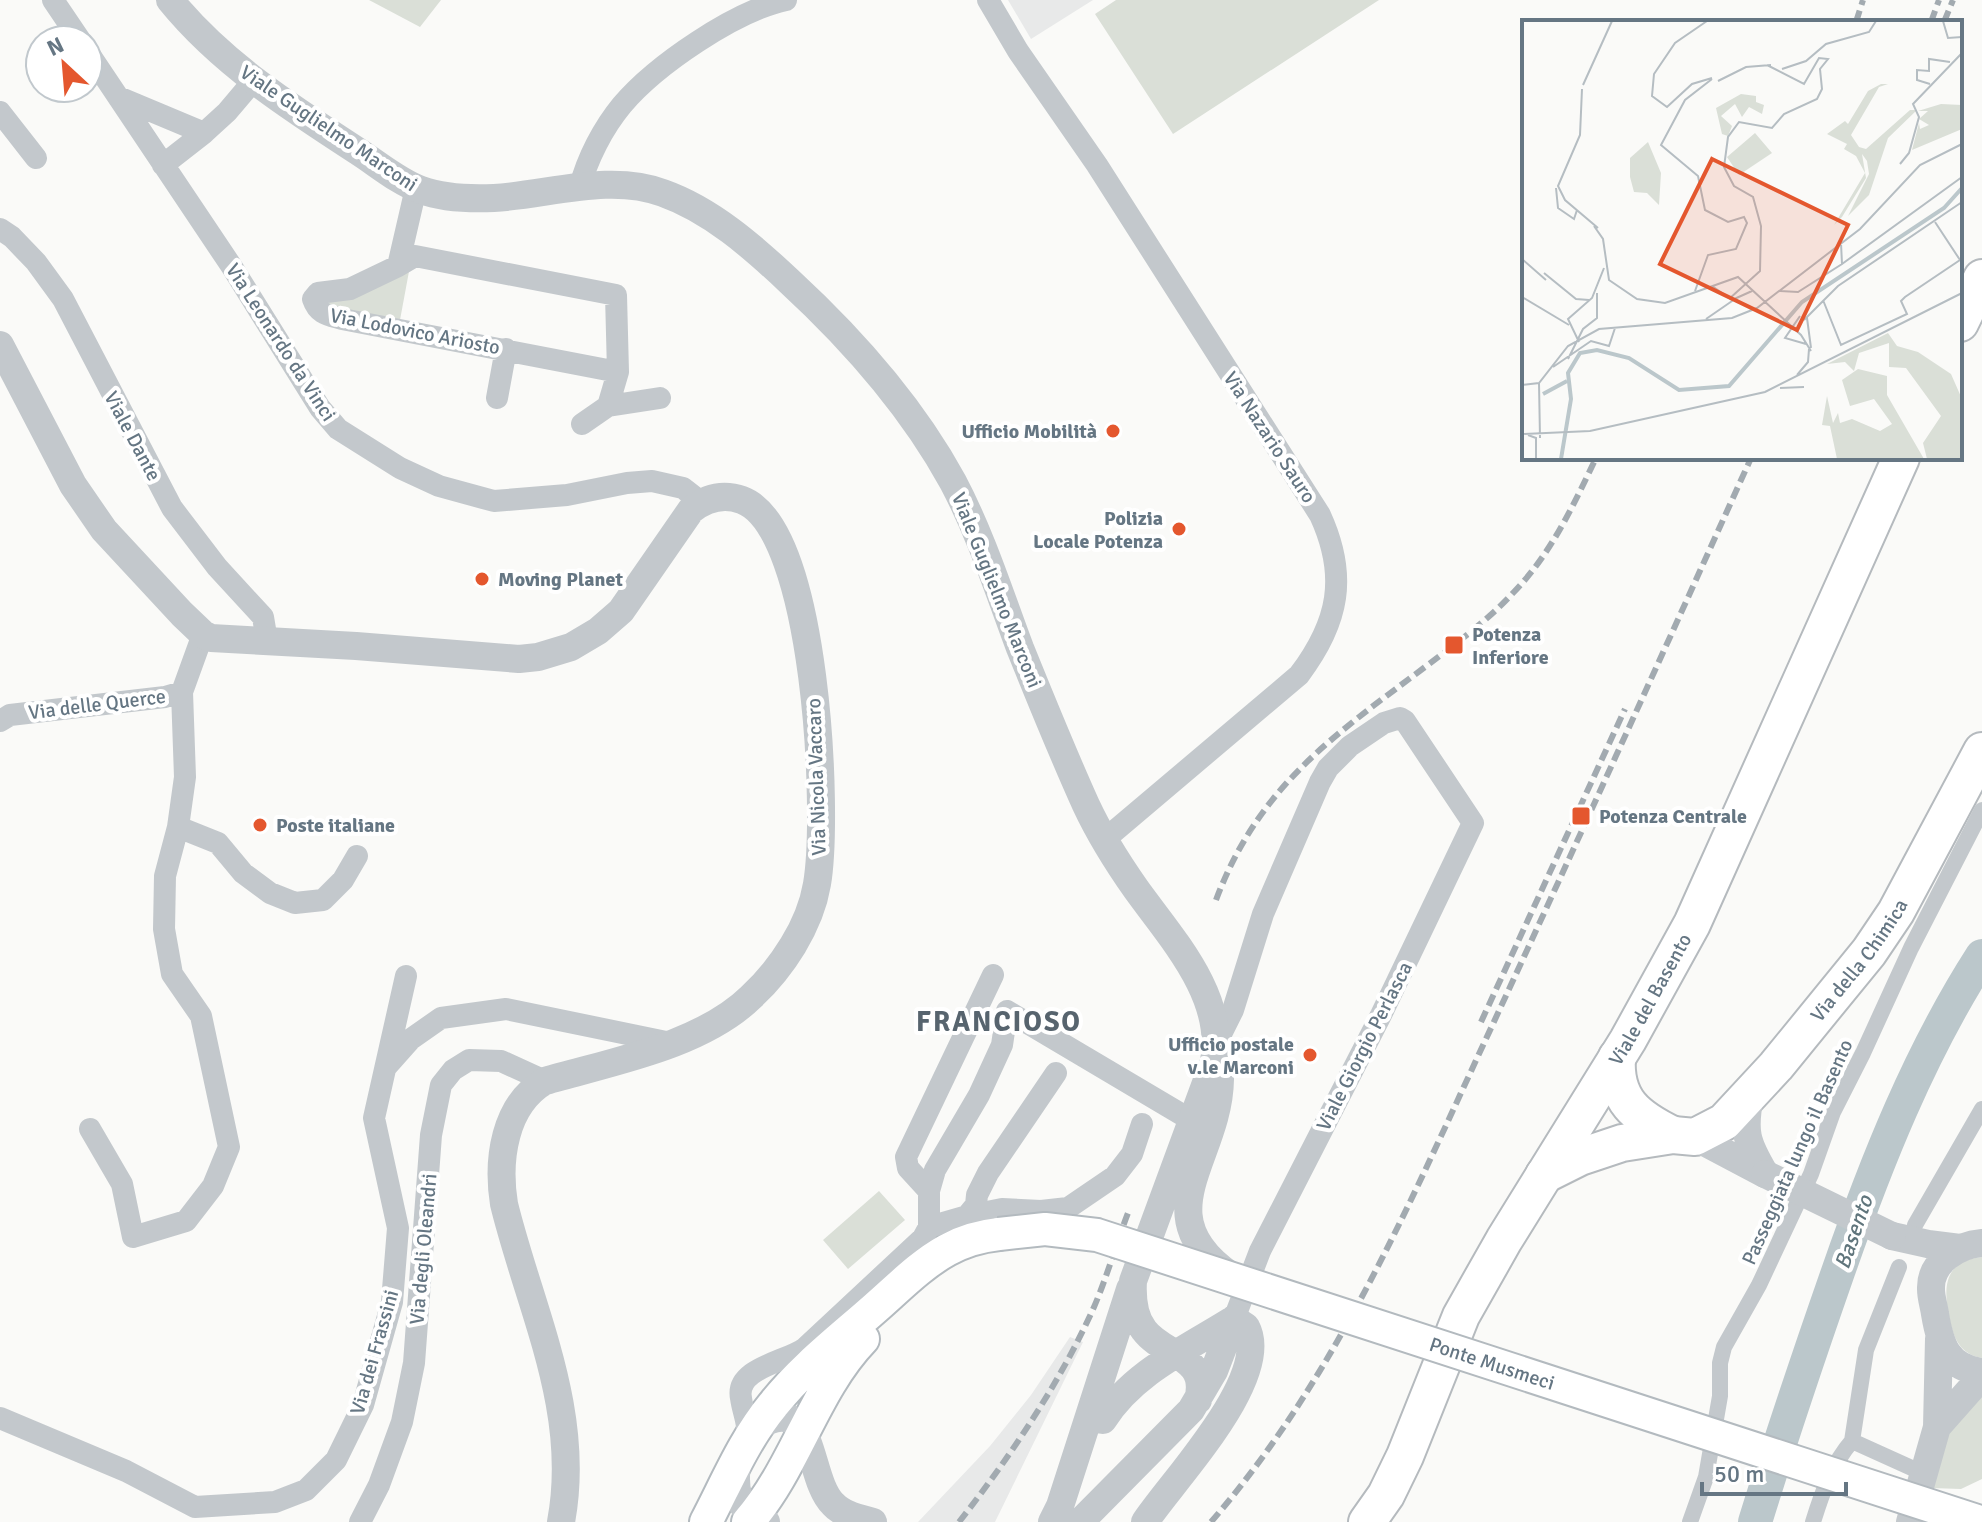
<svg xmlns="http://www.w3.org/2000/svg" width="1982" height="1522" viewBox="0 0 1982 1522" font-family="Signika,sans-serif">
<style>
.built{fill:#e8e9e9}
.green{fill:#dadfd7}
.lines{fill:none;stroke-linecap:round;stroke-linejoin:round}
.river{stroke:#bbc7cb;stroke-width:34}
.secondary-casing{stroke:#b3babf;stroke-width:36}
.primary-casing{stroke:#b5babe;stroke-width:40}
.pedestrian{stroke:#c3c8cc;stroke-width:16}
.minor{stroke:#c3c8cc;stroke-width:22}
.tertiary{stroke:#c3c8cc;stroke-width:28}
.secondary{stroke:#fff;stroke-width:32}
.primary{stroke:#fff;stroke-width:36}
.rail{stroke:#a2aab0;stroke-width:6;stroke-dasharray:12 6;stroke-linecap:butt}
.secondary-bridge-casing{stroke:#b3babf;stroke-width:36;stroke-linecap:butt}
.tertiary-bridge{stroke:#c3c8cc;stroke-width:28}
.secondary-bridge{stroke:#fff;stroke-width:32}
.poi-dot{fill:#e4572e;stroke:#fff;stroke-width:3}
.labels{text-anchor:middle;stroke-width:8;stroke-linejoin:round;paint-order:stroke}
.street-label{font-size:20px;fill:#657683;stroke:#fff}
.poi-label{font-size:20px;font-weight:bold;fill:#657683;stroke:#fff;text-anchor:start}
.water-label{font-size:22px;font-style:italic;fill:#60757c;stroke:#fff}
.district-label{font-size:28px;font-weight:bold;letter-spacing:2px;fill:#57646e;stroke:#fff}
.inset-river{fill:none;stroke:#bbc7cb;stroke-width:4}
.inset-road{fill:none;stroke:#b5bdc2;stroke-width:2}
.view{fill:#e4572e;fill-opacity:0.15;stroke:#e4572e;stroke-width:4}
.inset-edge{fill:none;stroke:#657683;stroke-width:4}
</style>
<rect width="100%" height="100%" fill="#fafaf8"/>
<path class="built" d="M1008,0H1093L1031,39Z
M1070,1337L1083,1342L995,1522H918L990,1446L1031,1395Z"/>
<path class="green" d="M369,0H441L420,27Z
M1116,0H1379L1173,134L1095,14Z
M410,266L400,320L328,306L327,297Z
M879,1191L905,1220L848,1269L823,1240Z
M1982,1257V1358C1957,1354 1952,1333 1948,1311C1943,1282 1948,1260 1982,1257Z
M1982,1388V1479L1961,1489L1931,1488L1952,1424Z"/>
<g class="lines">
<path class="river" d="M1755,1522C1781,1438 1809,1355 1838,1272C1876,1163 1919,1054 1982,956"/>
<defs>
<path id="secondary" d="M706,1522C727,1482 744,1440 773,1405C802,1368 840,1339 875,1308C898,1288 920,1265 947,1250C963,1241 980,1236 999,1234
M748,1522C796,1467 813,1391 863,1339"/>
<g id="primary">
<path d="M1960,323L1982,278"/>
<path d="M1617,1057C1614,1100 1636,1117 1673,1135"/>
<path id="s1" d="M1544,1175L1580,1157L1622,1143L1673,1135L1695,1137L1724,1122L1776,1066L1869,952L1896,912L1982,751"/>
<path id="s2" d="M1367,1522L1386,1495L1405,1456L1461,1316L1504,1240L1628,1040L1692,924L1901,458"/>
</g>
</defs>
<use href="#secondary" class="secondary-casing"/>
<use href="#primary" class="primary-casing"/>
<path class="pedestrian" d="M1915,1225L1982,1109
M1852,1441L1866,1350L1899,1267
M1690,1522L1706,1477L1720,1396V1363L1724,1347L1759,1285L1811,1174L1833,1112L1863,1053L1911,948L1982,810
M1813,1522C1822,1493 1832,1464 1852,1441L1925,1474"/>
<path class="minor" d="M53,0L80,40
M988,0L1018,51L1097,165L1320,515C1348,576 1339,622 1299,675L1104,840
M88,52L232,267L320,408L338,429L400,468L439,486L494,501L567,495L627,483L652,481L683,488L701,502
M118,97L204,133L163,165
M0,112L36,158
M204,133L227,112L254,80
M580,187C587,159 603,128 622,105C656,65 735,11 786,0
M416,188L398,266L350,289L318,293L313,299C318,314 328,315 342,319L618,372
M0,229L12,237L36,262L63,299L172,508L217,567L263,617L267,641
M398,266L415,256L616,295L618,372L608,406L660,398
M497,398L506,349
M582,424L608,406
M0,721L10,715L165,697L182,692L203,634
M178,827L218,843L243,873L270,893L295,903L323,900L343,880L357,856
M1217,1042L1233,1010L1263,914L1320,782L1328,768L1350,746L1384,723L1400,718L1405,721L1473,823L1381,1015L1260,1251L1234,1319
M387,1066L411,1039L441,1018L506,1009L671,1043
M90,1129L122,1184L133,1237L186,1221L213,1186L229,1147L201,1016L172,974L164,929L165,876L178,827L185,777L182,692
M929,1191L908,1168L906,1157L993,975
M967,1216L1002,1209L1041,1211L1068,1208L1115,1176L1132,1154L1142,1124
M929,1227L967,1216L976,1205L977,1195L988,1173L1056,1073
M0,1418L126,1471L195,1507L275,1502L306,1490L336,1460L363,1405L392,1302L398,1228L374,1118L406,976
M747,1441C750,1425 743,1414 741,1398C735,1368 786,1362 805,1348L923,1238L929,1227V1191L935,1170L979,1095L1002,1045L1007,1011L1191,1120
M360,1522L379,1485L402,1422L414,1363L431,1135L441,1085L453,1070L469,1060L501,1061L545,1081"/>
<path class="tertiary" d="M170,0C221,63 291,108 359,152C379,165 399,182 421,190C443,198 471,199 494,198C548,195 610,173 663,193C711,210 753,247 789,281C853,340 911,405 953,482C981,535 999,592 1020,648C1041,700 1063,754 1086,805C1100,835 1117,862 1136,889C1171,938 1226,996 1214,1061L1133,1281C1132,1298 1133,1316 1144,1330C1163,1356 1210,1356 1198,1400
M0,345L73,485L104,530L182,614L203,634L211,638L356,646L519,659L538,657L571,647L598,631L621,611L691,510C706,498 723,493 742,500C817,528 829,814 817,884C810,926 782,968 751,997C701,1046 610,1062 545,1081C504,1105 497,1160 504,1204C530,1310 582,1410 561,1522
M1220,1079C1219,1159 1143,1214 1230,1275
M1750,1095C1743,1132 1746,1142 1765,1174
M1695,1137L1765,1174
M1892,1236L1928,1244L1960,1248
M1982,1243C1958,1245 1930,1262 1931,1289C1931,1298 1934,1306 1935,1314C1940,1344 1947,1368 1982,1372
M1103,1420C1132,1373 1188,1348 1234,1319
M757,1427C817,1389 806,1478 833,1504C843,1515 859,1518 873,1522
M1937,1427L1982,1376
M738,1457C733,1487 735,1510 766,1522
M1052,1522L1060,1506L1130,1289
M1080,1522L1191,1410L1214,1371L1234,1319
M1145,1522C1172,1481 1273,1377 1246,1327L1234,1319
M1910,1522L1937,1427L1939,1339"/>
<use href="#secondary" class="secondary"/>
<use href="#primary" class="primary"/>
<path class="rail" d="M1856,22L1863,0
M1931,22L1939,0
M1944,22L1953,0
M1216,900C1259,785 1336,734 1429,664C1458,642 1488,620 1513,593C1551,554 1573,506 1596,458
M1481,1022L1625,709
M959,1522C1010,1457 1060,1383 1094,1307C1107,1277 1116,1244 1128,1213
M1211,1522C1334,1380 1407,1209 1485,1041C1575,847 1663,653 1751,458"/>
<defs>
<g id="secondary-bridge">
<path id="s3" d="M999,1234L1045,1229L1097,1235L1980,1522"/>
</g>
</defs>
<use href="#secondary-bridge" class="secondary-bridge-casing"/>
<path class="tertiary-bridge" d="M1765,1174L1892,1236"/>
<use href="#secondary-bridge" class="secondary-bridge"/>
</g>
<g class="poi-dot">
<circle cx="1113" cy="431" r="8"/>
<circle cx="1179" cy="529" r="8"/>
<circle cx="482" cy="579" r="8"/>
<rect x="1444" y="635" width="20" height="20" rx="4"/>
<rect x="1571" y="806" width="20" height="20" rx="4"/>
<circle cx="260" cy="825" r="8"/>
<circle cx="1310" cy="1055" r="8"/>
</g>
<g class="labels">
<g class="street-label">
<text transform="translate(329 128) rotate(34)" y="7">Viale Guglielmo Marconi</text>
<text transform="translate(415 331) rotate(11)" y="7">Via Lodovico Ariosto</text>
<text transform="translate(281 342) rotate(57)" y="7">Via Leonardo da Vinci</text>
<text transform="translate(133 436) rotate(62)" y="7">Viale Dante</text>
<text transform="translate(1270 437) rotate(57)" y="7">Via Nazario Sauro</text>
<text transform="translate(997 590) rotate(68)" y="7">Viale Guglielmo Marconi</text>
<text transform="translate(97 704) rotate(-7)" y="7">Via delle Querce</text>
<text transform="translate(816 777) rotate(-92)" y="7">Via Nicola Vaccaro</text>
<text dy="7" stroke="none"><textPath href="#s1" startOffset="402">Via della Chimica</textPath></text>
<text dy="7" stroke="none"><textPath href="#s2" startOffset="596">Viale del Basento</textPath></text>
<text transform="translate(1364 1046) rotate(-63)" y="7">Viale Giorgio Perlasca</text>
<text transform="translate(1797 1152) rotate(-66)" y="7">Passeggiata lungo il Basento</text>
<text transform="translate(423 1249) rotate(-85)" y="7">Via degli Oleandri</text>
<text transform="translate(374 1352) rotate(-74)" y="7">Via dei Frassini</text>
<text dy="7" stroke="none"><textPath href="#s3" startOffset="514">Ponte Musmeci</textPath></text>
</g>
<g class="poi-label">
<text x="1097" y="438" text-anchor="end">Ufficio Mobilità</text>
<text x="1163" y="525" text-anchor="end">Polizia<tspan x="1163" dy="23">Locale Potenza</tspan></text>
<text x="498" y="586">Moving Planet</text>
<text x="1472" y="641">Potenza<tspan x="1472" dy="23">Inferiore</tspan></text>
<text x="1599" y="823">Potenza Centrale</text>
<text x="276" y="832">Poste italiane</text>
<text x="1294" y="1051" text-anchor="end">Ufficio postale<tspan x="1294" dy="23">v.le Marconi</tspan></text>
</g>
<g class="water-label">
<text transform="translate(1853 1232) rotate(-71)" y="8">Basento</text>
</g>
<g class="district-label">
<text x="999" y="1031">FRANCIOSO</text>
</g>
</g>
<g transform="translate(1522 20)">
<rect width="440" height="440" fill="#fafaf8"/>
<path d="M359,64H366L357,67L329,115L337,127L344,129L388,90H395L366,118L347,175L326,196L347,154L345,141L340,134L344,158L320,197L312,205L343,153L334,136L322,129L325,124L305,114L323,101L326,104L346,71ZM219,74L234,76V82L242,85L240,94L227,87L220,97L213,84L199,96L210,106L206,116L200,114L194,88ZM419,84L440,85V109L390,130L397,103L398,109L407,105L397,99L406,91H396ZM233,113L250,133L217,155L205,137ZM126,122L139,153L137,185L125,173L112,172L108,157V138ZM366,313L375,326L396,332L429,354L440,379V439H405L401,423L419,396L384,348L367,347V323L337,333L332,351L323,342L305,344ZM336,349L365,356V375L402,439H315L308,406L300,405L305,376L311,403L316,393L318,403L330,399L358,411L370,404L352,379L328,386L320,360Z" fill="#dadfd7"/>
<path class="inset-river" d="M21,374L45,361M39,439L49,379L46,353L58,333L75,330L107,338L157,370L207,366L280,282L422,188L440,168"/>
<path class="inset-road" d="M185,1L153,23L132,54L130,76L145,87L170,64L190,58M421,1L426,18L440,17M260,49L284,41L304,24L347,12L354,1M196,61L224,47L249,45M408,64L395,60V50L407,51V39L428,42M61,65L90,1M60,69L58,115L36,166L43,180L76,208M378,144L387,133L397,97L391,84L440,33M34,168L36,188L52,199L55,190M72,206L81,219L87,260L115,279L143,283L216,257L279,315L289,331M0,239L24,260M320,244L440,157M22,253L54,279L67,280M190,266L210,280L230,271M173,271L186,235L214,229L225,203L222,197L206,202L183,190L176,156L139,125L163,80L190,59M258,271L276,272L320,244L319,223M0,277L47,305M207,279L238,251L239,206L231,177L212,166L202,147L206,117L217,102L250,108L262,94L295,79L300,69L298,49L306,39L297,38L282,64L245,45M301,280L319,325L385,294L379,281L383,277L438,240L413,202M278,296L263,318L284,324M285,298L289,328M184,299L213,279M282,300L316,266L440,182M57,322L46,299L70,278L82,248M46,339L61,309L75,298V273M31,347L69,321L87,326L93,308M275,355L286,342L287,329M17,363L18,418M0,365L17,363L46,326L77,309L210,298L235,288L338,209L398,145L440,124M258,368L282,367M0,414L68,411L243,372L440,273M6,415L14,418V439"/>
<path class="view" d="M190,139L326,205L275,310L138,244Z"/>
<rect width="440" height="440" class="inset-edge"/>
</g>
<g transform="translate(64 64) rotate(334)"><circle r="38" fill="#ffffff" stroke="#c1c8cd" stroke-width="2"/>
<path d="M0-6L14 30L0 20L-14 30Z" fill="#e4572e"/>
<text y="-12" font-size="22" font-weight="bold" text-anchor="middle" fill="#657683">N</text>
</g>
<path d="M1702 1482v12h144v-12" fill="none" stroke="#657683" stroke-width="4"/>
<text x="1714" y="1482" font-size="24" fill="#657683" stroke="#ffffff" stroke-width="6" paint-order="stroke">50 m</text>
</svg>
